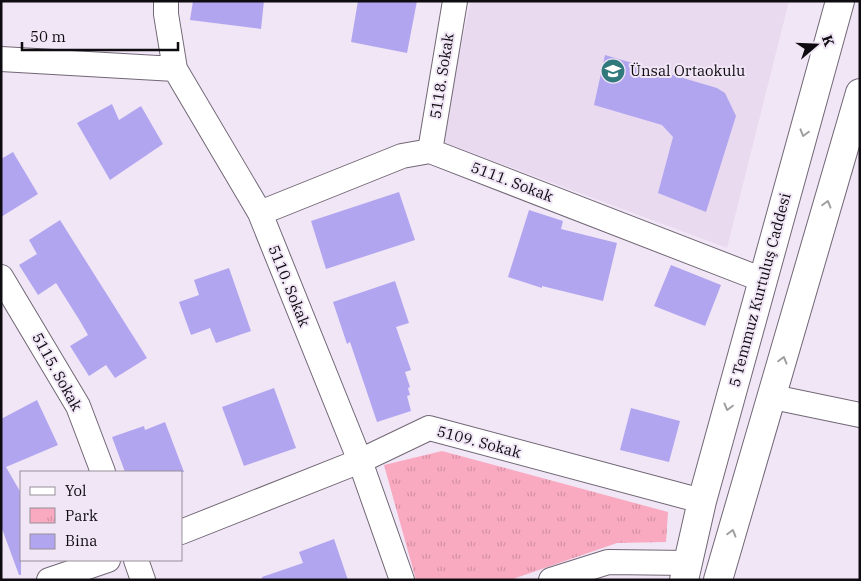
<svg xmlns="http://www.w3.org/2000/svg" width="861" height="581" viewBox="0 0 861 581" font-family="'IBM Plex Serif',serif">
<style>
.built{fill:#e9daf0}
.park{fill:url(#park-tufts)}
.building{fill:#b2a5f0}
.lines{fill:none;stroke-linecap:round;stroke-linejoin:round}
.minor-casing{stroke:#716775;stroke-width:26}
.secondary-casing{stroke:#716775;stroke-width:30}
.minor{stroke:#fff;stroke-width:24}
.secondary{stroke:#fff;stroke-width:28}
.oneway{stroke:#9f9ea0}
.labels{text-anchor:middle;stroke-width:4;stroke-linejoin:round;paint-order:stroke}
.poi-label{font-size:15px;fill:#0f0c11;stroke:#f1e6f6;text-anchor:start}
.street-label{font-size:15px;fill:#0f0c11;stroke:#f1e6f6}
</style>
<defs>
<pattern id="park-tufts" width="24" height="20" patternUnits="userSpaceOnUse" patternTransform="scale(1.25)"><rect width="24" height="20" fill="#f9aac0"/><path d="M3 7l-1-3M5 7V3M7 7l1-3M15 17l-1-3M17 17v-4M19 17l1-3" fill="none" stroke="#d491a4"/></pattern>
</defs>
<rect width="100%" height="100%" fill="#f1e6f6"/>
<path class="built" d="M471,1H789L727,248L440,141Z"/>
<path class="park" d="M442,451L668,512L666,542L617,543L510,580H416L384,465Z"/>
<path class="building" d="M193,1H264L261,29L190,20Z
M358,1H417L407,53L351,42Z
M605,55L717,88L725,93L736,116L706,212L658,193L673,137L662,125L594,105Z
M112,104L119,120L141,106L163,144L110,180L77,123Z
M13,152L38,194L1,217V159Z
M399,192L415,240L326,269L311,221Z
M529,210L563,221L561,229L617,243L603,301L542,286V288L508,277Z
M60,220L147,358L115,378L106,365L89,376L70,346L88,335L80,321L56,283L38,295L19,265L37,254L29,240Z
M671,265L721,285L705,326L654,306Z
M229,268L251,331L216,343L210,328L191,335L179,302L199,295L194,280Z
M395,281L409,323L396,327L411,370L405,372L410,387L408,388L410,395L407,396L411,411L377,422L350,342L347,344L333,302Z
M274,388L296,448L244,466L222,407Z
M37,400L58,445L6,467L21,493V575H19L1,526V419Z
M631,408L680,421L669,462L620,450Z
M165,422L184,472H125L112,437L144,426L145,430Z
M334,539L348,580H262V577L303,563L299,552Z"/>
<g class="lines">
<defs>
<path id="minor" d="M166,1V14L175,69L260,213L360,461L402,580
M1,59L175,69
M430,151L455,1
M260,213L402,156L430,151L763,280
M1,277L78,406L103,472
M773,397L860,415
M181,532L360,461L429,428L702,501
M136,560L143,580
M49,580L108,560
M551,580L608,562L688,563"/>
<path id="secondary" d="M684,580L702,501L840,1
M718,580L860,93"/>
</defs>
<use href="#minor" class="minor-casing"/>
<use href="#secondary" class="secondary-casing"/>
<use href="#minor" class="minor"/>
<use href="#secondary" class="secondary"/>
</g>
<defs><path id="oneway-chevron" d="M-2-3.5L2.5 0L-2 3.5" fill="none" stroke-width="1.6" stroke-linecap="round" stroke-linejoin="round" transform="scale(1.25)"/></defs>
<g class="oneway">
<use href="#oneway-chevron" transform="translate(804 133) rotate(106)"/>
<use href="#oneway-chevron" transform="translate(827 204) rotate(-74)"/>
<use href="#oneway-chevron" transform="translate(783 360) rotate(-74)"/>
<use href="#oneway-chevron" transform="translate(728 407) rotate(105)"/>
<use href="#oneway-chevron" transform="translate(732 533) rotate(-74)"/>
</g>
<defs>
<symbol id="school-disc" viewBox="-11 -11 22 22"><circle r="9.5" fill="#30797c" stroke="#f1e6f6"/><path d="M0-5L7-2L0 1L-7-2ZM-4 1L0 2.5L4 1V4Q0 6-4 4Z" fill="#fff"/></symbol>
</defs>
<g fill-rule="evenodd">
<use href="#school-disc" x="599" y="57" width="28" height="28"/>
</g>
<g class="labels">
<g class="poi-label">
<text x="630" y="76">Ünsal Ortaokulu</text>
</g>
<g class="street-label">
<text transform="translate(442 76) rotate(-81)" y="5">5118. Sokak</text>
<text transform="translate(512 182) rotate(21)" y="5">5111. Sokak</text>
<text transform="translate(289 286) rotate(68)" y="5">5110. Sokak</text>
<text transform="translate(760 290) rotate(-75)" y="5">5 Temmuz Kurtuluş Caddesi</text>
<text transform="translate(57 372) rotate(61)" y="5">5115. Sokak</text>
<text transform="translate(479 442) rotate(15)" y="5">5109. Sokak</text>
</g>
</g>
<rect width="861" height="581" fill="none" stroke="#0f0c11" stroke-width="5"/>
<rect x="20" y="471" width="162" height="90" fill="#f1e6f6" stroke="#978f9a"/>
<rect x="30" y="487" width="25" height="8" fill="#ffffff" stroke="#978f9a"/>
<text x="65" y="496" font-size="15" fill="#0f0c11">Yol</text>
<rect x="30" y="508" width="25" height="15" fill="url(#park-tufts)" stroke="#978f9a"/>
<text x="65" y="521" font-size="15" fill="#0f0c11">Park</text>
<rect x="30" y="534" width="25" height="15" fill="#b2a5f0" stroke="#978f9a"/>
<text x="65" y="546" font-size="15" fill="#0f0c11">Bina</text>
<g transform="translate(816 45) rotate(71)" stroke="#f1e6f6" stroke-width="4" paint-order="stroke">
<path d="M0-4L9 19L0 12L-9 19Z" fill="#0f0c11"/>
<text y="-8" font-size="14" font-weight="bold" text-anchor="middle" fill="#0f0c11">K</text>
</g>
<path d="M22 42v8h156v-8" fill="none" stroke="#0f0c11" stroke-width="2.5"/>
<text x="30" y="42" font-size="15" fill="#0f0c11" stroke="#f1e6f6" stroke-width="4" paint-order="stroke">50 m</text>
</svg>
